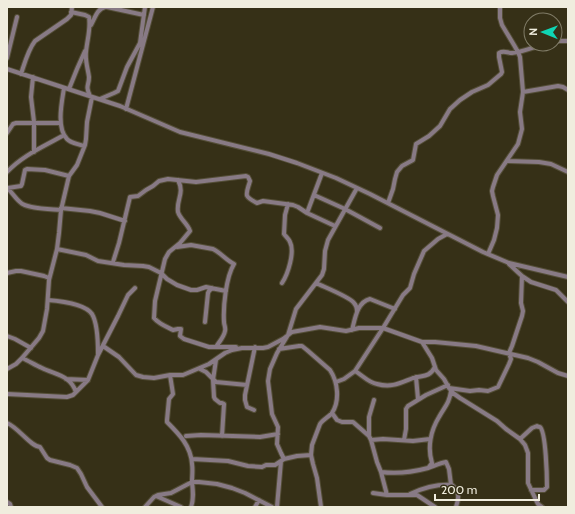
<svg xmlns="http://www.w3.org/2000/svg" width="575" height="514" viewBox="0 0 575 514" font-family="Cabin,sans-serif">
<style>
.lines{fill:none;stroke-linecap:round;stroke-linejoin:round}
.minor-casing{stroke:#544e37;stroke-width:6}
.minor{stroke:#887a85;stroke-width:4}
</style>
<rect width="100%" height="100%" fill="#363017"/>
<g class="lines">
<defs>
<path id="minor" d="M107,7L144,15
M71,12L85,15L89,17C91,29 87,40 86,52C85,61 88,69 89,77C89,86 85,85 90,96
M91,25C95,18 97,9 105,7
M555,41H568
M7,58L17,17
M7,69L120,106L180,132L269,154L297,163L336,178L370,194L483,252L509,263L568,277
M21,74C25,62 28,50 35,41L67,19L71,15L72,7
M33,77L31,97L34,122V152
M64,88C62,101 56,128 67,139C70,143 79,144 84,146
M69,89L77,69L85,51
M523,92L558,86L563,87L568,90
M100,99L114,93L118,91L127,67L140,43L145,7
M126,109L153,7
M7,133L13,124L16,123H60
M507,161L539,162L551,164L568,172
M7,172C23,155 45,146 64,135
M178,180C185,194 176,199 178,212C180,219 188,224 190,231L180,243L169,252L165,259L155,301L154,318C159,324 167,327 173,330L178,329H181L180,336L184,339L209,347H236
M7,188C12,192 15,198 20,202C26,209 51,209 61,210
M8,188L21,186L22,184L25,170L27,169L45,170L69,176
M314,195L345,209L380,228
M388,203L393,189L395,179L397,172L402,166L413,160L416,144L429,136L440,126L450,109L460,100L472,92L488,85L501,74L502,72L499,57V53C504,50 507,53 512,53C523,52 534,47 545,44
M61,208L90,211L100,213L125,221
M307,213L322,173
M177,247L191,245L213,249C221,253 226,260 234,264C226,277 223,307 224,322C224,325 226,328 225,331C224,337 219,342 216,347
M57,249L86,255L98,261L124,265L143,266L149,267L161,273L167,279L177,285L191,290H197L206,287L226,291
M488,254L494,240L497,228L498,215L493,196L492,191L493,187L497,175L518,144L522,129L520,112L523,92L520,57L518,52L514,45L502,25L500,18V7
M113,262L119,243L130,197L138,196L146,190L153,186L159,181L168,179L196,182L246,176L248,177L250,181C246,195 243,196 257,203L263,201L293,205L298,207L307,213L335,226
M509,264L522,276L531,282L556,290L568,302
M7,273L16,271H21L44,276L49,278
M282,283C288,274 295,252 290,242C289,239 286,237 284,234L285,215L288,204
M316,283C324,287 350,297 354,303C356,305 357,309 357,312
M48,300C60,301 85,304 92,314C98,324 98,343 98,354
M205,322L208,293L209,291L212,288
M352,330C355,319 357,302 370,299L395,309
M7,336L15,339L31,348
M422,342L432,358L436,370L444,379L449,388L453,393L460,398L497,421L506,429L520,439L525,445L528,453V483L536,500L538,504L542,507
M103,346L119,357L136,375L143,377L154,378L170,375H183L209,364L225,353L232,350L242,348H263L268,347L283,339L292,332L320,327L346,331L359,328H383L422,342H435L476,346L528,358L538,362L558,373L568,376
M279,349L299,346H302L307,350L330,370C338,382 340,401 332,413C329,417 323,419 320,424L312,445L311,455L313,464L317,478L321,507
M22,358C29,361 35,365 42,368C56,375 70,375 76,392
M216,360L213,380L214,397L215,399L220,403H222L224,404L222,436
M7,369L16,364L22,358L39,338L43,331L47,309L49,280L57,249L59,233L61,210L69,176L77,165L85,145L86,139L87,122L92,97
M200,369L206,372L216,382L247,385
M355,371C362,375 369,383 377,384C392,388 400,383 413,378C423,375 429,378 435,367
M170,375L173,394L169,399L167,420V422C179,434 191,446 192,464C193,470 192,476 192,482C193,491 194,499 191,507
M416,377L418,399
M66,379L88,380
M336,382L344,379L355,371L383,328L403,295L410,288L414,274L424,251L438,239L447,234
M449,388L470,391L479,390L488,391L498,387L509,364L511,359L509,353L512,346L522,316L523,311L521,303L522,276
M7,394L67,397L73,395L88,380L98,355L118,316L128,295L135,288
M254,410L247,407L245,400V395L255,347
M332,413L337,420L342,422H353L369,436L371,440L377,462L381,472L387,495
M7,423C19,428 30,446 40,447L47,458L50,460L70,465L77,468L81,474L87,487L102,507
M369,435V417L374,400
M186,436L201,435L260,437L278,434
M520,439L532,428L537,426C538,427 539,427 540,427C546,432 547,478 547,487L544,490H531
M371,440L383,439L413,441L430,439
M404,440L406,429V409L408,406L426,395L448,385
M192,459L228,461L248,466L262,467L266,465H275L284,459L297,456L311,455
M284,459L281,453L277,444L278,427L272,414L268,381L270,369L277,353L288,335L296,309L322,275L324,269L325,251L328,240L357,188
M429,467L432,463C427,447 431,430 439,417C445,406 449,404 451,391
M381,472C396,474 413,472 428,468C434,466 440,463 446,462L449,469L451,485
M373,493L387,495H417L435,507
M410,494C423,488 438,484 452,485C460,492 459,498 456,507
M156,496L181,507
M7,502L10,504L11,507
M145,507L154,497L158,495L171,493L192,482H199L217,484L232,488L245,493L272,507
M255,507L259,500
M277,507L281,461"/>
</defs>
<use href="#minor" class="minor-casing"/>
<use href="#minor" class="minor"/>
</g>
<rect width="575" height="514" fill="none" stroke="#f0edde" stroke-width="16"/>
<g transform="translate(543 32) rotate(271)"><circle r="19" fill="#363017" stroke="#807c67"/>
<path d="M0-3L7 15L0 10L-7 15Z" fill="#0fd5b4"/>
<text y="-6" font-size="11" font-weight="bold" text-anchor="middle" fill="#f0edde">N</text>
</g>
<path d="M435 494v6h104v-6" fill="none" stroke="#f0edde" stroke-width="2"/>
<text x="441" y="494" font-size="12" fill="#f0edde" stroke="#363017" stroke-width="3" paint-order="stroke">200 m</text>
</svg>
